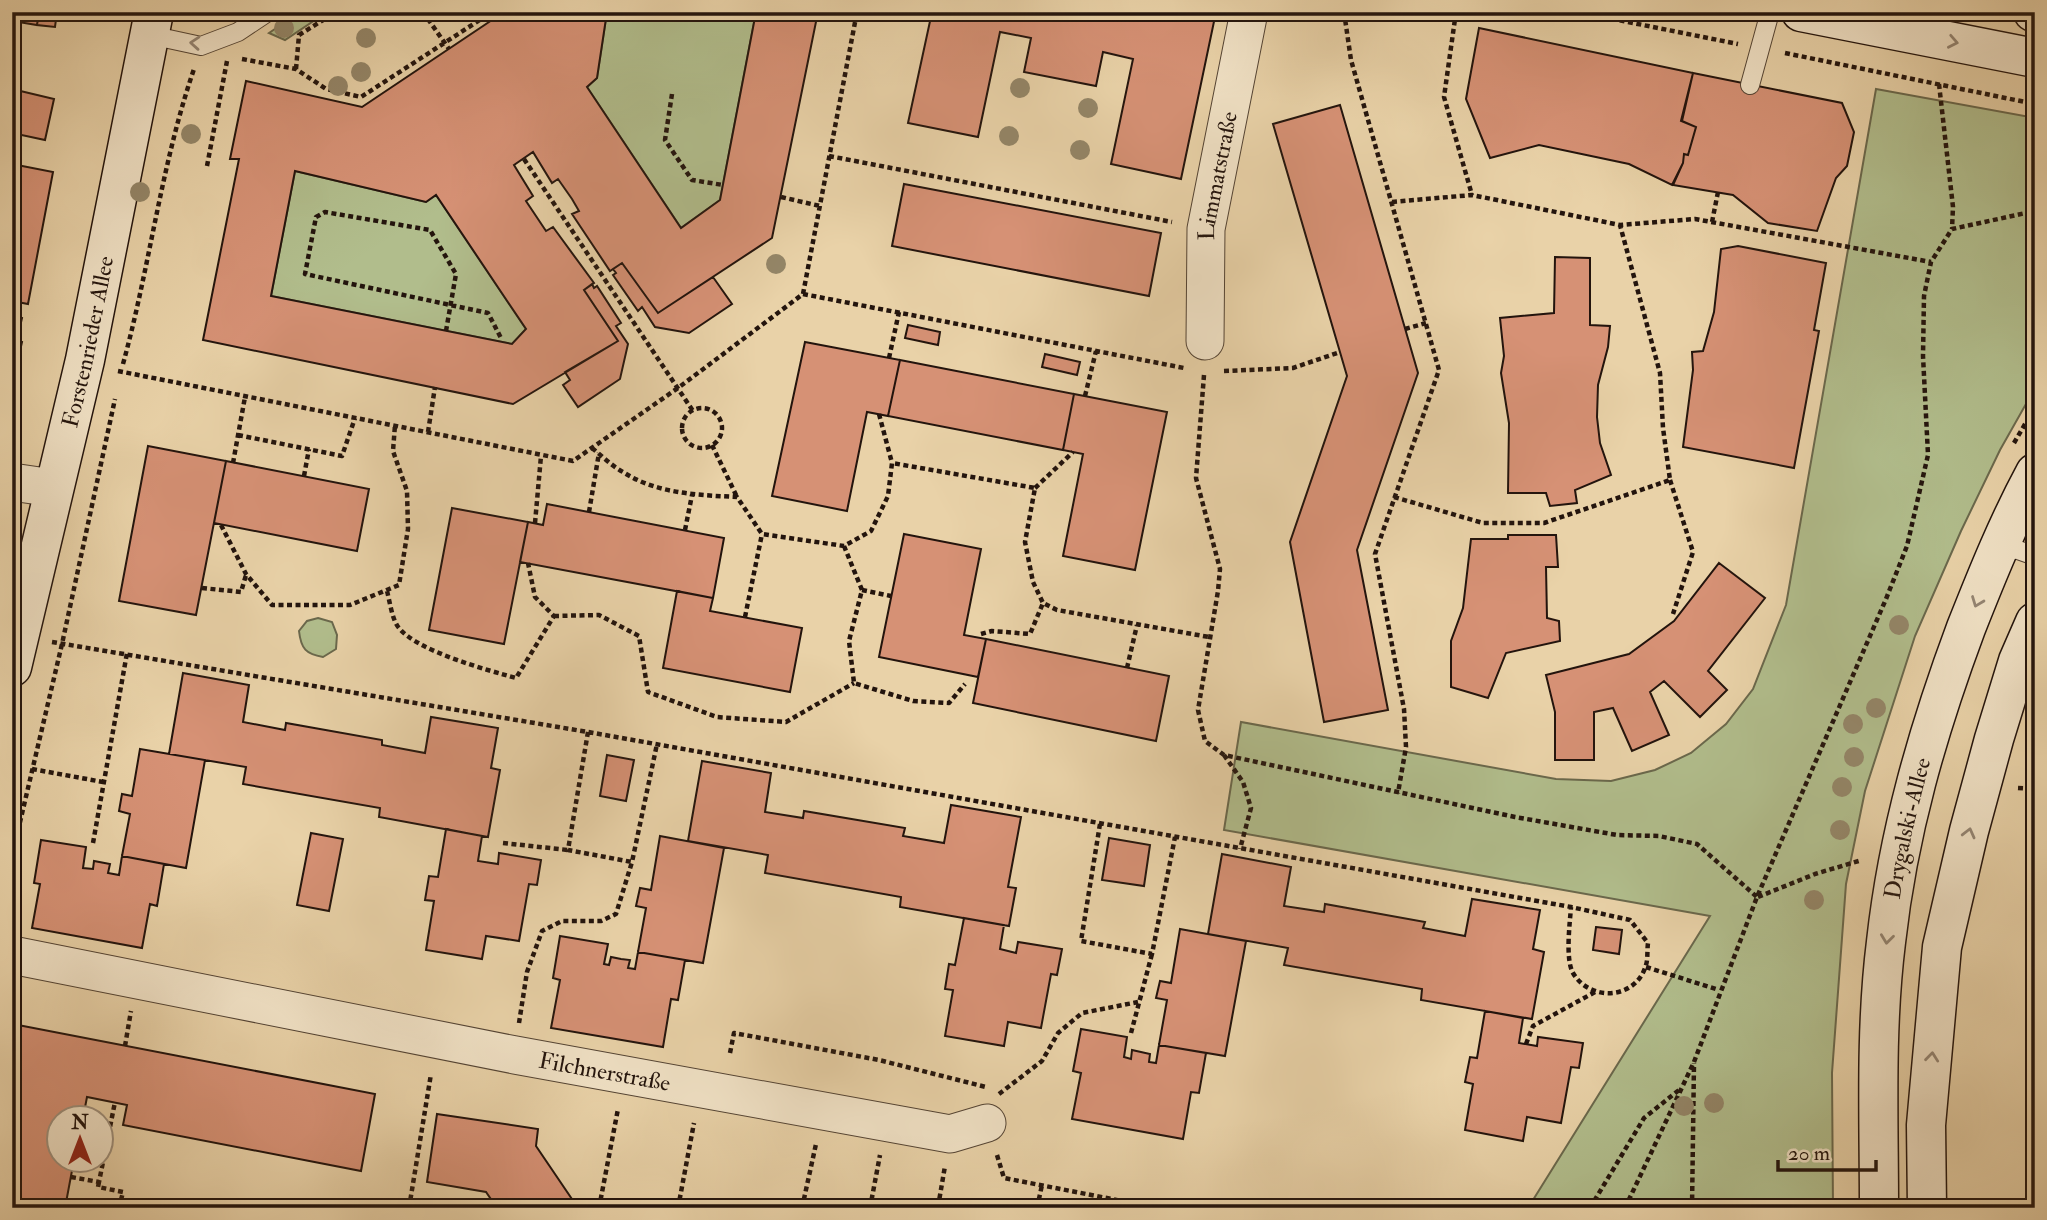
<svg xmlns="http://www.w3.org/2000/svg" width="2047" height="1220" viewBox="0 0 2047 1220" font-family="'IM FELL Double Pica',serif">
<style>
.green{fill:#b1bd8c;stroke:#6a684c;stroke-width:2}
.building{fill:#d69175;stroke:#23140d;stroke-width:2;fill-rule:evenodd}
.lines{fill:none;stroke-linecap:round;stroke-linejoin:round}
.lane-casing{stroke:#544434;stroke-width:20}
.street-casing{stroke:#544434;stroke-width:39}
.secondary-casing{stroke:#23140d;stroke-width:41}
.path{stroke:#23140d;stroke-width:4.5;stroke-dasharray:5 3.5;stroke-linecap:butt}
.lane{stroke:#f1e2c6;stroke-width:18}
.street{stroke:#f1e2c6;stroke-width:37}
.secondary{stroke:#f1e2c6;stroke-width:38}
.tree{fill:#948668}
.oneway{stroke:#948573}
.labels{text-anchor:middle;stroke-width:5;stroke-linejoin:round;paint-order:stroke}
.street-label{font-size:23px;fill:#23140d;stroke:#f1e2c6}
</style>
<rect width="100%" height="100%" fill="#e9d2a8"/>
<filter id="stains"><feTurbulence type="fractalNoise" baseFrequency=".00286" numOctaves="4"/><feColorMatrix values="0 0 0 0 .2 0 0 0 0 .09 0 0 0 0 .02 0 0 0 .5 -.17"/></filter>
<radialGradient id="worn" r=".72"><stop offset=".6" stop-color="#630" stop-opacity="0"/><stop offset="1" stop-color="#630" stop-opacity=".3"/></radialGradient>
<path class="green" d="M300,12H327L285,40L269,33Z
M607,12H756L720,200L681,228L587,87L597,78Z
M1876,89L2035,118V388L2000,450L1961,531L1915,636L1865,791L1846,884L1832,1073L1833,1208H1528L1710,916L1224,830L1241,722L1556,779L1611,781L1655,770L1691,753L1726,724L1753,689L1786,605Z
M295,171L426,202L436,195L526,329L512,344L271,296Z
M318,618L332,622L337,635L336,649L323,657C306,654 301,649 299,631L307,621Z"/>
<path class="building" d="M12,12H39L37,25L12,21Z
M39,12H57L55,27L37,25Z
M504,12H607L597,78L587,87L681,228L720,200L756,12H818L772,238L658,313L622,263L610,271L572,214L579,211L572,199L558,179L552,183L533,152L514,165L533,196L526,201L546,231L553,227L594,283L584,290L618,341L513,404L203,340L239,159H230L246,81L362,107ZM295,171L426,202L436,195L526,329L512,344L271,296Z
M932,12H1216L1181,179L1111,164L1133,59L1103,52L1096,86L1024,72L1031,38L1000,32L978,137L908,123Z
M1479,28L1693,73L1681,121L1696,127L1688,155L1684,154L1683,163L1672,185L1629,164L1539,145L1490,158L1466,99Z
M1693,73L1842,103L1854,132L1847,166L1836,178L1817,231L1768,223L1733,195L1673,185L1683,163L1684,154L1688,155L1696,127L1682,121Z
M12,89L54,99L45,140L12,133Z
M1340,105L1418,373L1357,550L1388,710L1324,722L1290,542L1347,376L1273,124Z
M12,164L53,172L28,304L12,301Z
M904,184L1161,233L1149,296L892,246Z
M1738,246L1826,263L1814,330L1819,331L1794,468L1683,447L1693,370L1692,352L1703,351L1714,312L1721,249Z
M1555,257L1590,258V325L1610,326L1608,347L1598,385L1597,417L1600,443L1611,475L1575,490L1577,503L1550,506L1546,493H1508L1509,423L1501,373L1504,356L1500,318L1554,313Z
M622,263L658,313L713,277L732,304L689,333L655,327L642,307L638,311L613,275L616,273L613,269Z
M592,284L594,288L597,286L621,323L616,326L628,344L620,379L578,407L563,385L570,380L565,372L618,341L584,290Z
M12,315L22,318L17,340L12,339Z
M908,325L940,332L938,345L905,338Z
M12,339L22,342L16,369L12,368Z
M805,342L900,360L888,416L867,412L847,511L772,496Z
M1045,354L1080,362L1077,375L1042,367Z
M900,360L1074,394L1063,450L888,416Z
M1074,394L1167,412L1135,570L1063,556L1083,454L1063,450Z
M148,446L226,461L196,615L119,601Z
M226,461L369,489L357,551L214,523Z
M547,504L724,538L713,598L520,562L528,522L543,525Z
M452,508L528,522L504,644L429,630Z
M904,534L981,549L964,635L986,639L978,677L879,657Z
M1508,535H1556L1558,567H1546L1547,618L1559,621L1560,641L1506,653L1488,698L1451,687V641L1463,608L1471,539H1508Z
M1719,563L1765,598L1708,671L1727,690L1700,717L1664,681L1650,692L1669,735L1632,751L1613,708L1594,712V760H1555V712L1546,675L1629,654L1674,621Z
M677,591L713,598L710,611L802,628L790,692L663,668Z
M986,639L1169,676L1156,741L973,703Z
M183,673L249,685L243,722L285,730L286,723L382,740V745L425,753L431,717L498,728L491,768L500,770L488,837L379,817L380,808L243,784L246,767L169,754Z
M140,749L205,760L186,868L122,856L130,814L119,811L122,794L132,796Z
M607,755L634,760L626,801L600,796Z
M702,761L771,773L765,812L803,818L804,811L905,828L903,836L944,843L951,805L1021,817L1008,887L1016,888L1009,926L900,907L901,897L765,873L768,855L688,841Z
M446,829L482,836L478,861L498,864L499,853L541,860L537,885L529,884L519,941L486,936L482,959L426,950L434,901L425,900L429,876L438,877Z
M311,833L343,839L329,911L297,905Z
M660,836L724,848L703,963L638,952L646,908L636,906L640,888L651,890Z
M1109,838L1150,845L1144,886L1102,880Z
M41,840L86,847L83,868L93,869L94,861L110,864L108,873L119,875L122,856L164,864L157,906L150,904L142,948L32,928L40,884L34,883Z
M1222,854L1291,867L1284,906L1324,912L1325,904L1425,922L1423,928L1465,936L1472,899L1540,910L1533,949L1544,952L1532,1019L1421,1000L1422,989L1284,965L1288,948L1208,934Z
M964,918L1004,925L1000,949L1016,953L1018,942L1062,949L1057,975L1051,974L1041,1028L1008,1022L1004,1046L945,1036L953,990L945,989L949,964L955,965Z
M1596,927L1622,930L1619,954L1593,950Z
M1180,929L1246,941L1225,1056L1159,1045L1167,1000L1156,998L1160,981L1171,983Z
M560,936L608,944L604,964L609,965L611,957L621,959L630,960L628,968L635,969L638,952L685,960L678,1000L671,999L663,1047L551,1028L560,980L553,978Z
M1485,1011L1523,1018L1519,1043L1537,1046L1538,1037L1583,1043L1579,1068L1571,1067L1561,1123L1527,1117L1523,1141L1465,1130L1473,1084L1465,1082L1470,1057L1477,1058Z
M18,1025L375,1094L361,1171L123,1125L127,1105L87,1097L83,1118H60V1160H74L65,1208H12V1054Z
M1081,1029L1127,1037L1124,1057L1131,1059L1132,1050L1150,1054L1149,1062L1156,1063L1159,1045L1206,1053L1199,1093L1191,1092L1183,1139L1072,1119L1081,1073L1073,1071Z
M437,1114L538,1129L536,1146L578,1208H497L486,1192L427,1182Z"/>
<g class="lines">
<defs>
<path id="lane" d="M150,35L201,46L238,32L268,12
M1750,85L1770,12
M1998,548L2018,550L2035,556"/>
<g id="street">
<path id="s1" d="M1205,341L1206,229L1249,12"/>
<path d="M12,482L53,488"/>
<path id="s2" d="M12,955L515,1055L950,1134L987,1123"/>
</g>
<g id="secondary">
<path d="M1801,12L2035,58"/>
<path d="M2033,12L2035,13"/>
<path id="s3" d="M12,667L85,360L154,12"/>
<path id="s4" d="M1879,1208C1879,1119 1875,1030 1886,942C1898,833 1928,730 1966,628C1987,575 2008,523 2035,473"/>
<path d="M1927,1208L1926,1125L1942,947L1969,831L1994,739L2018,661L2035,622"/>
</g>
</defs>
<use href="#lane" class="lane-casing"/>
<use href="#street" class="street-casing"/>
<use href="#secondary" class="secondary-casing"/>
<path class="path" d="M423,12L449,49
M1344,12L1351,60L1439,370L1375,554L1404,709L1406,747L1398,793
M1456,12L1444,97L1472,195
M1578,12L1738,44
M1785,53L2035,104
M242,59L296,69L326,89L361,97L492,12
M296,69L299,35L336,12
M1939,84L1953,207L1952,229
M672,94L665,140L692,180L723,185
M829,156L1172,222
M524,159L693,411
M207,166L227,61
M781,197L820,206
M1392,202L1472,195L1620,225L1695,219L1931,262
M1712,222L1718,192
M803,294L1184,368
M1405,329L1426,323
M446,331L456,274L430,230L325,212L316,217L305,274L488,313L501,338
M889,358L899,312
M123,364C150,266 161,165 194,69
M118,371L573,461L678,388L803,294L857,12
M1224,371L1293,368L1340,352
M1204,375L1196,478L1220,569L1218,591L1198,710L1205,741L1224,755L1515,817L1617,835L1659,836L1697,844L1757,897
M1085,396L1096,351
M682 428a20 20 0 1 1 40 0a20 20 0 1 1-40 0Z
M879,414L892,463
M428,432L435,387
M238,435L342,456L355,418
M2014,443L2035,407
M712,445L737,497
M592,448C602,456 612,466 623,472C657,494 698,495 737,497L762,534L844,546L871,531L888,496L892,463L1035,488L1025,542L1033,582L1043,603L1057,610L1209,637
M233,463L245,397
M304,476L309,449
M1670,480L1693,552L1673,614
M1035,488L1073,452
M1394,497L1483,523H1544L1670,480L1663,428L1660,373L1620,225
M589,512L599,453
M535,523L541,456
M221,525L246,574L272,605H350L399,585L408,529L407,491L393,451L395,425
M685,530L692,495
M844,546L862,590L849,641L854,683L913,701L949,703L965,684
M202,588L241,592L246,575
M862,590L891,596
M387,591C390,602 392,620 399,628C417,651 487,670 516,678L554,616L535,597L528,563
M554,616L599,615L639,636L648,692L717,717L786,722L854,683
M745,617L762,534
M981,634L992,631L1030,634L1043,603
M52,642L588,732L1571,907L1630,920L1648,943C1647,950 1648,959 1646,965C1636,1000 1590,1002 1573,973C1565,959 1570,922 1571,907
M1127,668L1137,625
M588,732L568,850L632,862L657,744
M1224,755L1243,782L1251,808L1240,849
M32,769L103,782
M2018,788L2035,789
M1100,824L1081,941L1152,954L1175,837
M93,843L127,653
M503,843L568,850
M12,856L62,644L115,399
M1758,897L1815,874L1862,860
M1646,967L1719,990
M519,1023L527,972L542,931L562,921H601L616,914L632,862
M1131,1033L1152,954
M1526,1044L1533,1026L1595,992
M125,1046L131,1011
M730,1053L734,1033L879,1060L986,1087
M999,1094L1042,1061L1058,1033L1082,1013L1138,1002
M997,1155L1004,1178L1158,1208
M71,1177L99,1182L115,1102
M99,1182L98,1187L123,1192L119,1208
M938,1207L945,1166
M409,1208L431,1074
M599,1208L618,1109
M678,1208L694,1123
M791,1208L802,1206
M802,1208L816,1144
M870,1208L880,1155
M1037,1208L1042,1185
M1590,1208L1644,1118L1679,1090
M1625,1208L1694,1062L1757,897L1886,599L1907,546L1928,455L1923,356L1924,296L1931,262L1952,229L2035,211
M1692,1208L1694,1063"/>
<use href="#lane" class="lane"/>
<use href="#street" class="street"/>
<use href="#secondary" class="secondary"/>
</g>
<g class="tree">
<circle cx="284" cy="28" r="10"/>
<circle cx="366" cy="38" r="10"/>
<circle cx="361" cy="72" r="10"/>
<circle cx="338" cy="86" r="10"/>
<circle cx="1020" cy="88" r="10"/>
<circle cx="1088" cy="108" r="10"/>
<circle cx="191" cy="134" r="10"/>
<circle cx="1009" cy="136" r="10"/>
<circle cx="1080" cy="150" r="10"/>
<circle cx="140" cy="192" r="10"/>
<circle cx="776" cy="264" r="10"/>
<circle cx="1899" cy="625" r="10"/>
<circle cx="1876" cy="708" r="10"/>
<circle cx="1853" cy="724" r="10"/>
<circle cx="1854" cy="757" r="10"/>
<circle cx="1842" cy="787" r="10"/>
<circle cx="1840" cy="830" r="10"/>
<circle cx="1814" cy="900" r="10"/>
<circle cx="1714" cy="1103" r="10"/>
<circle cx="1684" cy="1106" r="10"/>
</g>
<defs><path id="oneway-chevron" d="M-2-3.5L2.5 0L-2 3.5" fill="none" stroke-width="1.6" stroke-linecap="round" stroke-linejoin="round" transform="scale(1.75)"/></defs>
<g class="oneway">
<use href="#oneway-chevron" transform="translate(1953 42) rotate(11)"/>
<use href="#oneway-chevron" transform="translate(195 43) rotate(-176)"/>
<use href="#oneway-chevron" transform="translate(1977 602) rotate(111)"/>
<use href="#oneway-chevron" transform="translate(1969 833) rotate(-76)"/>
<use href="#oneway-chevron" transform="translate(1887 939) rotate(97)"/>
<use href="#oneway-chevron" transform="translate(1932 1057) rotate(-84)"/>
</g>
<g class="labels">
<g class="street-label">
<text dy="8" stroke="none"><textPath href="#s1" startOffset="166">Limmatstraße</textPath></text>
<text dy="8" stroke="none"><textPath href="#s3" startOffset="334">Forstenrieder Allee</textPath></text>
<text dy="8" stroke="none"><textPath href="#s4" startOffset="382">Drygalski-Allee</textPath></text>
<text dy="8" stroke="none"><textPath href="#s2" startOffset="604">Filchnerstraße</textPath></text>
</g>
</g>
<rect width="2047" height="1220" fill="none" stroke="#e9d2a8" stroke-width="42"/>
<rect x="14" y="14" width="2019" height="1192" fill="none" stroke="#23140d" stroke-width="3.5"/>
<rect x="21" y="21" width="2005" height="1178" fill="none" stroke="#23140d" stroke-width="2"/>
<g transform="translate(80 1139)"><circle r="33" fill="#f1e2c6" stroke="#9f907c" stroke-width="2"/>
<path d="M0-5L12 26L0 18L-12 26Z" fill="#8f2418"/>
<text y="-10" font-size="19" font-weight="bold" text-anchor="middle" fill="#23140d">N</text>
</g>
<path d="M1778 1160v10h98v-10" fill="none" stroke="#23140d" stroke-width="3.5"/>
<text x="1788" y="1160" font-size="21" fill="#23140d" stroke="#f1e2c6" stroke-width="5" paint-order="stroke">20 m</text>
<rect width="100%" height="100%" filter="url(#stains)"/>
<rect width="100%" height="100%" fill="url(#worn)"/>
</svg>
